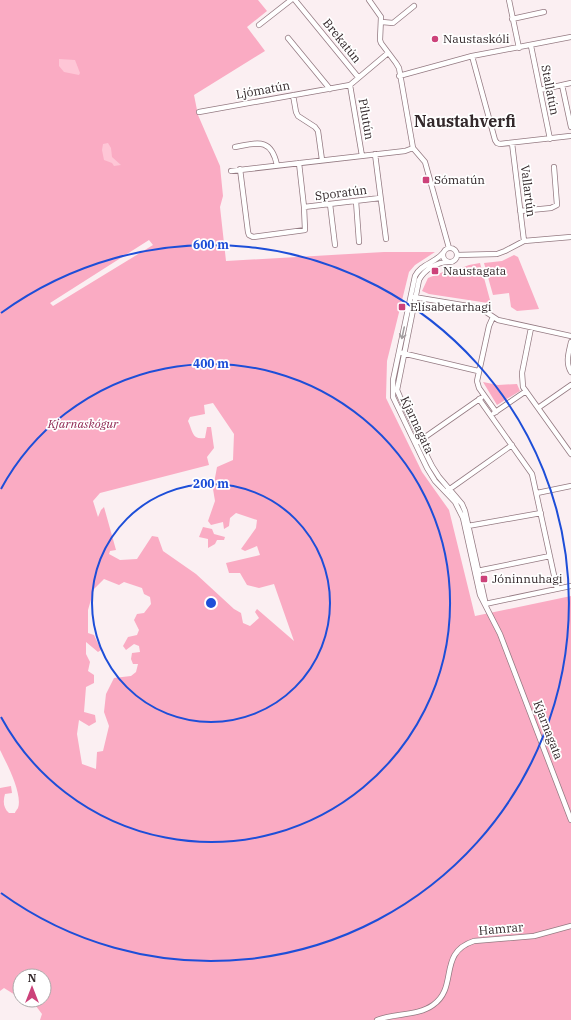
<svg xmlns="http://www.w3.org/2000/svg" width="571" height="1020" viewBox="0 0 571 1020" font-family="'IBM Plex Serif',serif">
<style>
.green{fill:#faabc3;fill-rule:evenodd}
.water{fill:#fec6d6}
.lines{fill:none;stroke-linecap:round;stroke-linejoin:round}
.minor-casing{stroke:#947a82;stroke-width:6}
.minor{stroke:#fff;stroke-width:4.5}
.oneway{stroke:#a39ea0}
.ring{fill:none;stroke:#1d4ed8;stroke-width:2}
.poi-dot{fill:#cc427a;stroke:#fff;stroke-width:1.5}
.labels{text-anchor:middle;stroke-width:3.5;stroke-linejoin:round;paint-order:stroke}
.poi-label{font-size:12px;fill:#33282b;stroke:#fff;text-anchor:start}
.street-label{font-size:12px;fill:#33282b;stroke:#fff}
.park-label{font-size:12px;font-style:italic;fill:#902a54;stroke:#fff}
.district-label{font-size:16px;font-weight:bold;fill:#33282b;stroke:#fff}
.centre{fill:#1d4ed8;stroke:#fff;stroke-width:2}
.ring-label{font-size:12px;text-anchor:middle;font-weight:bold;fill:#1d4ed8;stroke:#fff;stroke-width:3.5;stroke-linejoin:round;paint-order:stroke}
</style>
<rect width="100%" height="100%" fill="#fbeff2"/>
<path class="green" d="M0,0H258L267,11L247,27L265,51L194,95L198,115L220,166L223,196L220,207L226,261L384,252H435L415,265L409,272L387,361L386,398L422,472L449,510L475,616L571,596V1020H40L42,1014L33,1002L22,1000H44V976H20V998L4,988L0,991V788L11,786L12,793L5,794C3,801 3,808 9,813H15C15,812 18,808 18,808C23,794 6,762 0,750ZM149,240L153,245L53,306L50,303ZM213,403L234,434L233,460L217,467L213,489L215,501L208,521L211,525L223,522L224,529L229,526L230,518L236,513L257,520L256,528L241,549L245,551L257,546L260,555L226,563L229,573H240L247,585L259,588L274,584L294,641L257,609L255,612L259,618L250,626L243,623L241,613L234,609L196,574L163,551L158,537L152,536L137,559L120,560L109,554L110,551L116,550L104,507L101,510L98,517L93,501L100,493L209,465L207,457L214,448L211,427H207L205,438C192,440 193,432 188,421L190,417L205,414L204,405ZM104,579L119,585L124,582L142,588L144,594L150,597L151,604L144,613L137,614L134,620L139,630L137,635L128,637L123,646L126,650L134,644L139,646L140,652L132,653L131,659L133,664H138L136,672L131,676L114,678L106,694L104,712L109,726L103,751L97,752L96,769L82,764L77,734L79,720L89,726L96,722L95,715L84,712L86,687L94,683V675L88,671L90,662L86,654V642L98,652L101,650L94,635L88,633V610L94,589Z
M514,255L518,257L539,309L517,311L511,307L509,293L493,295L484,263L502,261Z
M480,263L490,300L488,303L429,294L422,291L428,278L443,272L449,273L469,265Z
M483,382L498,385L517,384L520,391L497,405Z
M203,527L212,529L214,534L225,537L224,540H217L215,544L208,548V539L199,537Z"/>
<path class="water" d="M59,59L75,60L80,73L79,75L64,72L59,66Z
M108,143L111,148L112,157L121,165L114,166L112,163L104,160L102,150L103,144Z"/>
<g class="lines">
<defs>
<path id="minor" d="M295,0L358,77
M369,0L381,17L380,40L381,43L396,63L399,68L413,148L425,162L449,248
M509,0L519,48
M512,19L544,12
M382,22L393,23L414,6
M259,25L291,0
M288,38L330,89
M531,46L550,139
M472,56L495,140L497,143L500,144L570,136
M399,76L472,56L571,37
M350,85L362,156
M562,85L571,127
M540,90L571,83
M293,95L296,112L298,116L315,127L318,131L322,160
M199,112L350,85L388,53
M512,143L524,241
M235,147C257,143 271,137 277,165
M375,154L386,239
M240,169L248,232L249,235L253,237L305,230L304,207L299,163
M231,171L405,151L413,148
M356,201L359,242
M330,204L335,245
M304,207L380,198
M520,211L551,208L557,205L554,167
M443 255a7 7 0 1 1 14 0a7 7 0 1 1-14 0Z
M443,253C435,263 421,264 415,276L393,380V397L427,468L435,481L455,502L463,518L480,595L500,634L571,820
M457,255L497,254L505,251L524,241L571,237
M448,262C437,262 424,270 419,280L397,390L400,397L419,436L422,446L432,466L439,477L462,504L465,511L485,601
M414,297L480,308L498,320L571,336
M493,317L489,326L477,381L479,388L496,412
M531,328L522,373L523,387L571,454
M571,342C569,352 565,362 571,372
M402,353L478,371
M479,399L532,474L557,589
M538,408L571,385
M494,413L526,391
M418,442L481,398
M447,491L512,445
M537,493L571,486
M468,526L541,513
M477,571L550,556
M485,604L571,586
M377,1020C395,1013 418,1016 433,1005C459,987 437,953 474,941L534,936L571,926"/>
</defs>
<use href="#minor" class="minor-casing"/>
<use href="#minor" class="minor"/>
</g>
<defs><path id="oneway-shaft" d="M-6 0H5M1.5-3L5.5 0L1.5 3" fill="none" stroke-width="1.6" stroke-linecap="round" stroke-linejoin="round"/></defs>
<use class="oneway" href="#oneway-shaft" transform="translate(403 333) rotate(102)"/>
<g class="ring">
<circle cx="211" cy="603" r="119"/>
<path d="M1 489A239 239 0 1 1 1 717"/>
<path d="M1 313A358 358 0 1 1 1 893"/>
</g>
<g class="poi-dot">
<circle cx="435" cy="39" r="4"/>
<rect x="422" y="176" width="8" height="8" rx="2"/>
<rect x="431" y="267" width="8" height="8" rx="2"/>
<rect x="398" y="303" width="8" height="8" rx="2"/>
<rect x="480" y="575" width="8" height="8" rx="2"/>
</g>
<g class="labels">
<g class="poi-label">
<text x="443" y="43">Naustaskóli</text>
<text x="434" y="184">Sómatún</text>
<text x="443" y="275">Naustagata</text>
<text x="410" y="311">Elísabetarhagi</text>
<text x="492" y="583">Jóninnuhagi</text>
</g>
<g class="street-label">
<text transform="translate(342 41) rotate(51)" y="4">Brekatún</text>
<text transform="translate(263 90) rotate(-10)" y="4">Ljómatún</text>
<text transform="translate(550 90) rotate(79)" y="4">Stallatún</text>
<text transform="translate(366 119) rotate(80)" y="4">Pílutún</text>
<text transform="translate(528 191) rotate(83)" y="4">Vallartún</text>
<text transform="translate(341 193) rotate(-7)" y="4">Sporatún</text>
<text transform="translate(417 425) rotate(65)" y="4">Kjarnagata</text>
<text transform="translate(548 730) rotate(69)" y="4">Kjarnagata</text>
<text transform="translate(501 929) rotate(-5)" y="4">Hamrar</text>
</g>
<g class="park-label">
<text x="83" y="428">Kjarnaskógur</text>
</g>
<g class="district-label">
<text x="465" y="127">Naustahverfi</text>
</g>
</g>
<circle cx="211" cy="603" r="6" class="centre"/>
<g class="ring-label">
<text x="211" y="249">600 m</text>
<text x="211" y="368">400 m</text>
<text x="211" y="488">200 m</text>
</g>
<g transform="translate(32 988)"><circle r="19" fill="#ffffff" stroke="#ada9aa"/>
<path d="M0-3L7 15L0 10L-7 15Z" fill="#cc427a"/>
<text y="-6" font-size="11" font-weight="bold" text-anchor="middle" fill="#33282b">N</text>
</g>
</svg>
